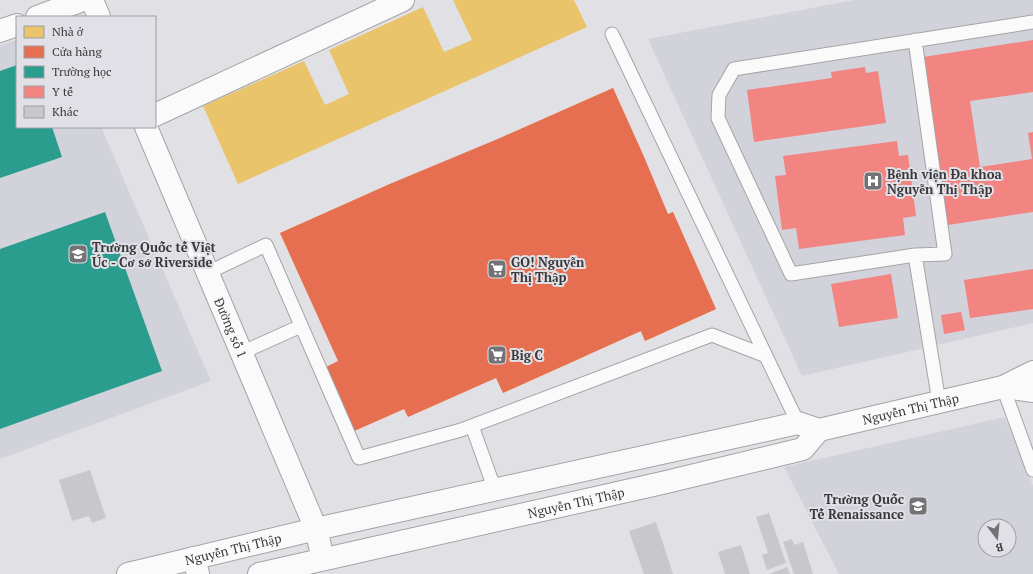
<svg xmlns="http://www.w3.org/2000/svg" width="1033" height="574" viewBox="0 0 1033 574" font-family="'PT Serif',serif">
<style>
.built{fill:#d1d2da;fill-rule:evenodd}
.homes{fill:#e9c46a}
.shops{fill:#e76f51}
.schools{fill:#2a9d8f}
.health{fill:#f28482}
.building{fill:#c8c8cb}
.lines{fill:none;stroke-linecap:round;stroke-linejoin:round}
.lane-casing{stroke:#a4a4a6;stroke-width:15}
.street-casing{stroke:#a4a4a6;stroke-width:24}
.secondary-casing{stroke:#a4a4a6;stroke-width:24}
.lane{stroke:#fafafb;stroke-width:13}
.street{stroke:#fafafb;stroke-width:22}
.secondary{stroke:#fafafb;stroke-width:22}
.labels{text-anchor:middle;stroke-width:4;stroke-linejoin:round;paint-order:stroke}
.poi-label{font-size:13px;font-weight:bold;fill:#38383b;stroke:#e0e0e6;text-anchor:start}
.street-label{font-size:13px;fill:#38383b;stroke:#e0e0e6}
</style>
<rect width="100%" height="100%" fill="#e1e1e5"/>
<path class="built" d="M854,0H1033V323L802,376L648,39Z
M17,40V127H101L211,381L0,459V45Z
M1005,417L1033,486V574H839L784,467ZM985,526H1009V550H985Z"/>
<path class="homes" d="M453,0H574L587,27L238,184L203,106L304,61L325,105L349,94L329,50L423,7L444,52L472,40Z
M613,88L645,159L607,176L601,163L562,180L569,194L533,210L500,138Z
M392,183L425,254L386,271L381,257L342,275L348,289L313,305L280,233Z
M673,212L716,309L645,341L616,277L563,300L588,355L503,393L478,338L428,360L446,400L408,417L404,409L352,432L324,368Z"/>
<path class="shops" d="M613,88L645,159L668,214L673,212L716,309L645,341L641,331L503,393L496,378L408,417L404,409L352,432L324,368L338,361L280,233L392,183L500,138Z"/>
<path class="schools" d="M17,65V127H52L62,157L0,178V71Z
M105,212L162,371L0,429V249Z"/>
<path class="health" d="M1033,40V92L970,101L980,167L1032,159L1028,133L1033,132V212L948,225L923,57Z
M865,67L866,73L878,71L886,123L754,142L747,90L832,78L831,72Z
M897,141L899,156L908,155L916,216L903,218L905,235L799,249L796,228L782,230L775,176L786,175L783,156Z
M1033,269V309L970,318L964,280Z
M891,274L898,318L839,327L831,284Z
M961,312L965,330L944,334L941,315Z"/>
<path class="building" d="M90,470L106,518L92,523L89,516L72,521L59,480Z
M769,513L786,563L767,570L762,555L768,553L756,517Z
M656,522L673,574H644L629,531Z
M792,539L794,545L803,542L813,574H794L783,542Z
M741,545L750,574H725L718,552Z
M787,567L790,574H769Z"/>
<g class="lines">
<defs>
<path id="lane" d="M612,34L798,423
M915,40L945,254L915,255L791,274L718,118L719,95L734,69L1033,22
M915,255L939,402
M207,273L266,245L359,458L461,430L712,335L766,356
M241,353L301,326
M1003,387L1033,470
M472,426L495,490"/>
<g id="street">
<path d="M92,0L99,17"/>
<path d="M37,17L83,0"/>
<path d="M0,31L17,25"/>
<path d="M155,115L403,0"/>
<path id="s1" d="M146,127L316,529L323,559"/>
<path d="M194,558L198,574"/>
</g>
<g id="secondary">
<path d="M1003,387L1033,391"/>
<path id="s2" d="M128,574L316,529L798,423L819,430L1003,387L1033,372"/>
<path id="s3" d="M259,574L662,483L803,449L819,430"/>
</g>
</defs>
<use href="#lane" class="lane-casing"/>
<use href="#street" class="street-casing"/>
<use href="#secondary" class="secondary-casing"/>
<use href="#lane" class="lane"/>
<use href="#street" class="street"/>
<use href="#secondary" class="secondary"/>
</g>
<defs>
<symbol id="hospital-square" viewBox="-11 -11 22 22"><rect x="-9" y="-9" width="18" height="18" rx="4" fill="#737376" stroke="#e0e0e6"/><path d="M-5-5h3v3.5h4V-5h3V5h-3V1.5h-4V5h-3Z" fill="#fff"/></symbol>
<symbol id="school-square" viewBox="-11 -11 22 22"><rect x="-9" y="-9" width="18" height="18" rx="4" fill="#737376" stroke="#e0e0e6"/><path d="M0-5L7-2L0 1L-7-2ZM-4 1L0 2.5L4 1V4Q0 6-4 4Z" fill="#fff"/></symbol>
<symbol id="supermarket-square" viewBox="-11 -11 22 22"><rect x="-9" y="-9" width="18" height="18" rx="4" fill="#737376" stroke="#e0e0e6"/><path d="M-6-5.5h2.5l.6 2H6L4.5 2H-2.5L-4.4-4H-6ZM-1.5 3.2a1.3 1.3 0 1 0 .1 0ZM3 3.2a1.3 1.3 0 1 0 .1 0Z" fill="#fff"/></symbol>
</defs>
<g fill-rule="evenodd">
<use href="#hospital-square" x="862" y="170" width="22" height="22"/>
<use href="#school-square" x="67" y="243" width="22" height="22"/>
<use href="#supermarket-square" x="486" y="258" width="22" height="22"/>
<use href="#supermarket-square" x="486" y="344" width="22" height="22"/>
<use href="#school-square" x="907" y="495" width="22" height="22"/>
</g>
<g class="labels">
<g class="poi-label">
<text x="887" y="179">Bệnh viện Đa khoa<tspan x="887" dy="15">Nguyễn Thị Thập</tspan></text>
<text x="92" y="252">Trường Quốc tế Việt<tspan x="92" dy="15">Úc - Cơ sở Riverside</tspan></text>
<text x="511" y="267">GO! Nguyễn<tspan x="511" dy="15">Thị Thập</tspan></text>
<text x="511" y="360">Big C</text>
<text x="904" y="504" text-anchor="end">Trường Quốc<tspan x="904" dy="15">Tế Renaissance</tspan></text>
</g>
<g class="street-label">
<text dy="5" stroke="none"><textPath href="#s1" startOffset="218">Đường số 1</textPath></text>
<text dy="5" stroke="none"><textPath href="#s2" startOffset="803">Nguyễn Thị Thập</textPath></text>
<text dy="5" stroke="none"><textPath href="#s3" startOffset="325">Nguyễn Thị Thập</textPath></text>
<text dy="5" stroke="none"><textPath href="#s2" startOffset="108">Nguyễn Thị Thập</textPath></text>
</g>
</g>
<rect x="16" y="16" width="140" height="112" fill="#e0e0e6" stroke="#9d9da2"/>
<rect x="24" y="26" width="20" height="12" fill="#e9c46a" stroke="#9d9da2"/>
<text x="52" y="36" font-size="12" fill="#38383b">Nhà ở</text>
<rect x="24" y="46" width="20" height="12" fill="#e76f51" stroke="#9d9da2"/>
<text x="52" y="56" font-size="12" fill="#38383b">Cửa hàng</text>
<rect x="24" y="66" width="20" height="12" fill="#2a9d8f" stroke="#9d9da2"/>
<text x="52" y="76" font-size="12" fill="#38383b">Trường học</text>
<rect x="24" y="86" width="20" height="12" fill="#f28482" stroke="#9d9da2"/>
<text x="52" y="96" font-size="12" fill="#38383b">Y tế</text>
<rect x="24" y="106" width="20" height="12" fill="#c8c8cb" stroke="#9d9da2"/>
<text x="52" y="116" font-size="12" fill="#38383b">Khác</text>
<g transform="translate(997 538) rotate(164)"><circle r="19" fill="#e0e0e6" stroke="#9d9da2"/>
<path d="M0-3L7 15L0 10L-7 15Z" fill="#737376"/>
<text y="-6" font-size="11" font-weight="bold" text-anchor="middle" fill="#38383b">B</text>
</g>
</svg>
